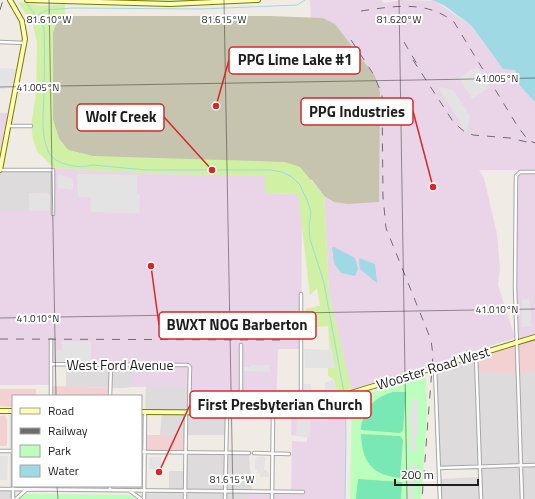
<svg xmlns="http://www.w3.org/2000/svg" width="535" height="499" viewBox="0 0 535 499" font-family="'Titillium Web',sans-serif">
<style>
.residential{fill:#dddbdb}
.commercial{fill:#f3d1d2}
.industrial{fill:#ead5e8}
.construction{fill:#c6c4ae}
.grass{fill:#d0f0a4}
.park{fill:#bcffbc}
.pitch{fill:#79e8b4}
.parking{fill:#e3e3e3}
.water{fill:#9fd9e3}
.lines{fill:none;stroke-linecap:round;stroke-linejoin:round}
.stream{stroke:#9fd9e3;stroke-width:1}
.street-casing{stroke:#a6a6a6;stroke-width:4.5}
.secondary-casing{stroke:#787b00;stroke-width:6}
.street{stroke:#fff;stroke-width:2.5}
.secondary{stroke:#fffdb3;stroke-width:4}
.rail{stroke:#6d6d6d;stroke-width:1;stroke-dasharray:8 8;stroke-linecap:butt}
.ticks{fill:none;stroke:#1f1f1f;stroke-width:1;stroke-opacity:0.45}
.labels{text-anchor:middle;stroke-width:4;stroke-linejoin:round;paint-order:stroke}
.street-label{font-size:14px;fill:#1f1f1f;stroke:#fff}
.ticks-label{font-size:10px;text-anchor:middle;fill:#1f1f1f;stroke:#fff;stroke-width:4;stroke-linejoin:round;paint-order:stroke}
.leader{fill:none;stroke:#d62828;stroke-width:1.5}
.callout-dot{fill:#d62828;stroke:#fff;stroke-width:1.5}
.callout{fill:#fff;stroke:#d62828;stroke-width:1.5}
.callout-label{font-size:15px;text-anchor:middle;font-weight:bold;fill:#1f1f1f}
</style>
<rect width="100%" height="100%" fill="#f0ebe4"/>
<path class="residential" d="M0,168H54L53,194L29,193V211H0Z
M476,355L519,372H535V499H425H440V479L480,477V467L439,468L435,368Z
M66,364L131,365V387L125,388L66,387Z
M146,387H189L227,413L226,435H160L162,412H146L145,435H141V412H145Z
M186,452L249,453L252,492H248V499H144V491H185Z
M169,471H184L183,489H169Z
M0,489H12L13,499H0Z"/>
<path class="commercial" d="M535,337V372L477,373L476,355Z
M52,386L111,388L110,396H51Z
M0,389H36V396H13V407L0,406Z
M5,415L7,420V444L6,446H0V416Z
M141,435H186V452H144V491L12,489L13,486H141Z"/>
<path class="industrial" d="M310,0H381L384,3L401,0L435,1L471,25L493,56L515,70L519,85L535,102V170H479L484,178L497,234L500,268L498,285L515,338L351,390L329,293L324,196L334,202L380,92L375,76L335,24L323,18H311Z
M0,113H8L1,149L0,148Z
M54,168L165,174L265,176L266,193L298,194L302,224L301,349H278L276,413L189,412L190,367L188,365H167V363L52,362L51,385H0V211H29V193L53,194Z
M535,172V337L517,342L515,286L516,175L518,173Z
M131,366L188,367V387H131Z
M345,395L346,404L345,499H248V492H291L292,441L307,442V437L291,435L292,411Z"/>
<path class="construction" d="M65,16H269L323,18L335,24L375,76L380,92L379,202L348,204L334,202L324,196L312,180L92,156L68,150L59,139L53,120V32L56,23Z"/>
<path class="grass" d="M27,0H258L214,3Z
M18,2L42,6L65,4V16L56,23L53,32V120L59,139L68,150L92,156L285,162L300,167L324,196L329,293L351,389L337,394L334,379L328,376V368H335L330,344L329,343L328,326L308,328L305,309L320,306L317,288L310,295L298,194L265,193V176L165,174L54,168L37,151L33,139L31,126L36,93L37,42L33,24Z"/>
<path class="park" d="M426,375L427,413L421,499H350L352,399Z
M27,494L129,495L136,499H18Z"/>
<path class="pitch" d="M393,392H406L403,431L400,433L361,430C362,410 374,397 393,392Z
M361,434L400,436L403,440L400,478C373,475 362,463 361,434Z
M358,479L402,482L401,499H356Z"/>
<path class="parking" d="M477,66L490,87L472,99L459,78Z
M0,68L16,69L12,87H7V89H0Z
M439,87L453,90L470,116L467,132L460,127L461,123L439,89Z
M58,174L73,179V190L58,188Z
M77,174L137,175V194H140L139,213L91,212L90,197H78Z
M29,193L50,194L49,211H29Z
M529,299V305L531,306V320L529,322L531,323L532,326L525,327H522V300Z
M62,341L91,342V361L55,362V350H62Z
M329,343L331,345L335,368H305L304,349L329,350Z
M251,365H270V372L244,371V367H250Z
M333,379L337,392L304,404V384H311L312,397V391H314L315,396H322L323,391H325V383Z
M291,390L298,391L297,406L284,409V401L291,399Z
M413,398L418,399V435L415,436L417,451H411L410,433H412L409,419Z
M329,410L328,421L311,420L310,437L296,435L297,420L299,416Z
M0,456H8L7,480H0Z
M150,457H161V462H163L164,466H161V469H149Z
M258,457H266L264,469L269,473V477H260V473L257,474V470H255V459Z
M410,464L416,465L415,474L413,499H407V496H410L408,495Z"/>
<path class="water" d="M430,0H535V102L519,85L515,70L503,69L471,25L445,6L435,1Z
M334,247L355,258L358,269L355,276L341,273L334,263L332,248Z
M359,258L375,264L377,283L360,269Z"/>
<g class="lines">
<path class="stream" d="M26,2C32,12 39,18 44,28C45,51 44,73 44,96C43,114 41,134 48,151C54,165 79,169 92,165L147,170H270L282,172L292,177L300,185L307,200L311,212L309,226L310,239L324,283L344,393
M38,15L47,10L73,8L201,9L297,5L305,0
M345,499L346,434L345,396"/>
<defs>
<path id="street" d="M0,42L25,43
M9,126H31
M0,170H53V214
M241,345V412
M476,355L481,499
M51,364L188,365L190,367L189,412
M435,368L440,499
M51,396V340
M110,396L111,365
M301,408V294
M0,451H13
M141,452L249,453
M254,453L289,454
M439,468L535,465
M0,489L303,492
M110,490V486
M130,491L141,499
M13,499V411
M16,499L27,489
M144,499L145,412
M185,499L186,413
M225,499L227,413
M272,499L273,413
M522,499L515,287L516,176L520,172H535"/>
<path id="secondary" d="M27,0L170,4L258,0
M0,170L25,39L22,21L10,0
M0,411H13
M141,412L285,413L535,337"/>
</defs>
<use href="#street" class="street-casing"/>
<use href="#secondary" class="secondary-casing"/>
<use href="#street" class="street"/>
<use href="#secondary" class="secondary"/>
<path class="rail" d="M0,10L3,0
M361,11C395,6 426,0 454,22L518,127L528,140L535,143
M351,40L374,75L382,95L383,197L386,228L431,340L433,355L422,499
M404,42L417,64
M413,60L454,123L465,132L473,135L510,138L531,143
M0,339L280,340"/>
</g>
<path class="ticks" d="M49,0L56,396M224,0L233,499M399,0L407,499M0,87L535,78M0,318L535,309M57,486L58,499"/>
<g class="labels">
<g class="street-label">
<text x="120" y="370">West Ford Avenue</text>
<text transform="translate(433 368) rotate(-17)" y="5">Wooster Road West</text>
</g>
</g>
<g class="ticks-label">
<text x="49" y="23">81.610°W</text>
<text x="224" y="23">81.615°W</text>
<text x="399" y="23">81.620°W</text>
<text x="497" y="82">41.005°N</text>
<text x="38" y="91">41.005°N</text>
<text x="497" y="313">41.010°N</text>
<text x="38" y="322">41.010°N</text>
<text x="232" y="483">81.615°W</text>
</g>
<path class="leader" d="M216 106L229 60M433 187L413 111M212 170L164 117M151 266L159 325M159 472L190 405"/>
<g class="callout-dot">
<circle cx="216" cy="106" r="4"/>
<circle cx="433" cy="187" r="4"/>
<circle cx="212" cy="170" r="4"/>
<circle cx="151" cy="266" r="4"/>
<circle cx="159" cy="472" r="4"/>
</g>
<g class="callout">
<rect x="229" y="47" width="131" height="27" rx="4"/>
<rect x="301" y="98" width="112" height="27" rx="4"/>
<rect x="77" y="104" width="87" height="27" rx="4"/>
<rect x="159" y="312" width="157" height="27" rx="4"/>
<rect x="190" y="391" width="181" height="27" rx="4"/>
</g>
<g class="callout-label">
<text x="295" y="65">PPG Lime Lake #1</text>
<text x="357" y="117">PPG Industries</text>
<text x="121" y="122">Wolf Creek</text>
<text x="237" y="330">BWXT NOG Barberton</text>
<text x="280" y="410">First Presbyterian Church</text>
</g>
<rect x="12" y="395" width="130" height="92" fill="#ffffff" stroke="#a5a5a5"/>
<rect x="20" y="408" width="20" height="6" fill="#fffdb3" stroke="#a5a5a5"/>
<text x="48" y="415" font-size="12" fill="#1f1f1f">Road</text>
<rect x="20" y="428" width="20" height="6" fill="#6d6d6d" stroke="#a5a5a5"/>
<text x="48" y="435" font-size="12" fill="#1f1f1f">Railway</text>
<rect x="20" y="445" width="20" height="12" fill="#bcffbc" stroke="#a5a5a5"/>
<text x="48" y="455" font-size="12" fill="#1f1f1f">Park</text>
<rect x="20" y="465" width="20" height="12" fill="#9fd9e3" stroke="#a5a5a5"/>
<text x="48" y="475" font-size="12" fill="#1f1f1f">Water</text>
<path d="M395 479v6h83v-6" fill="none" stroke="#1f1f1f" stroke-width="2"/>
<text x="401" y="479" font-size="12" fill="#1f1f1f" stroke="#ffffff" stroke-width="3" paint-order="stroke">200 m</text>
</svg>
